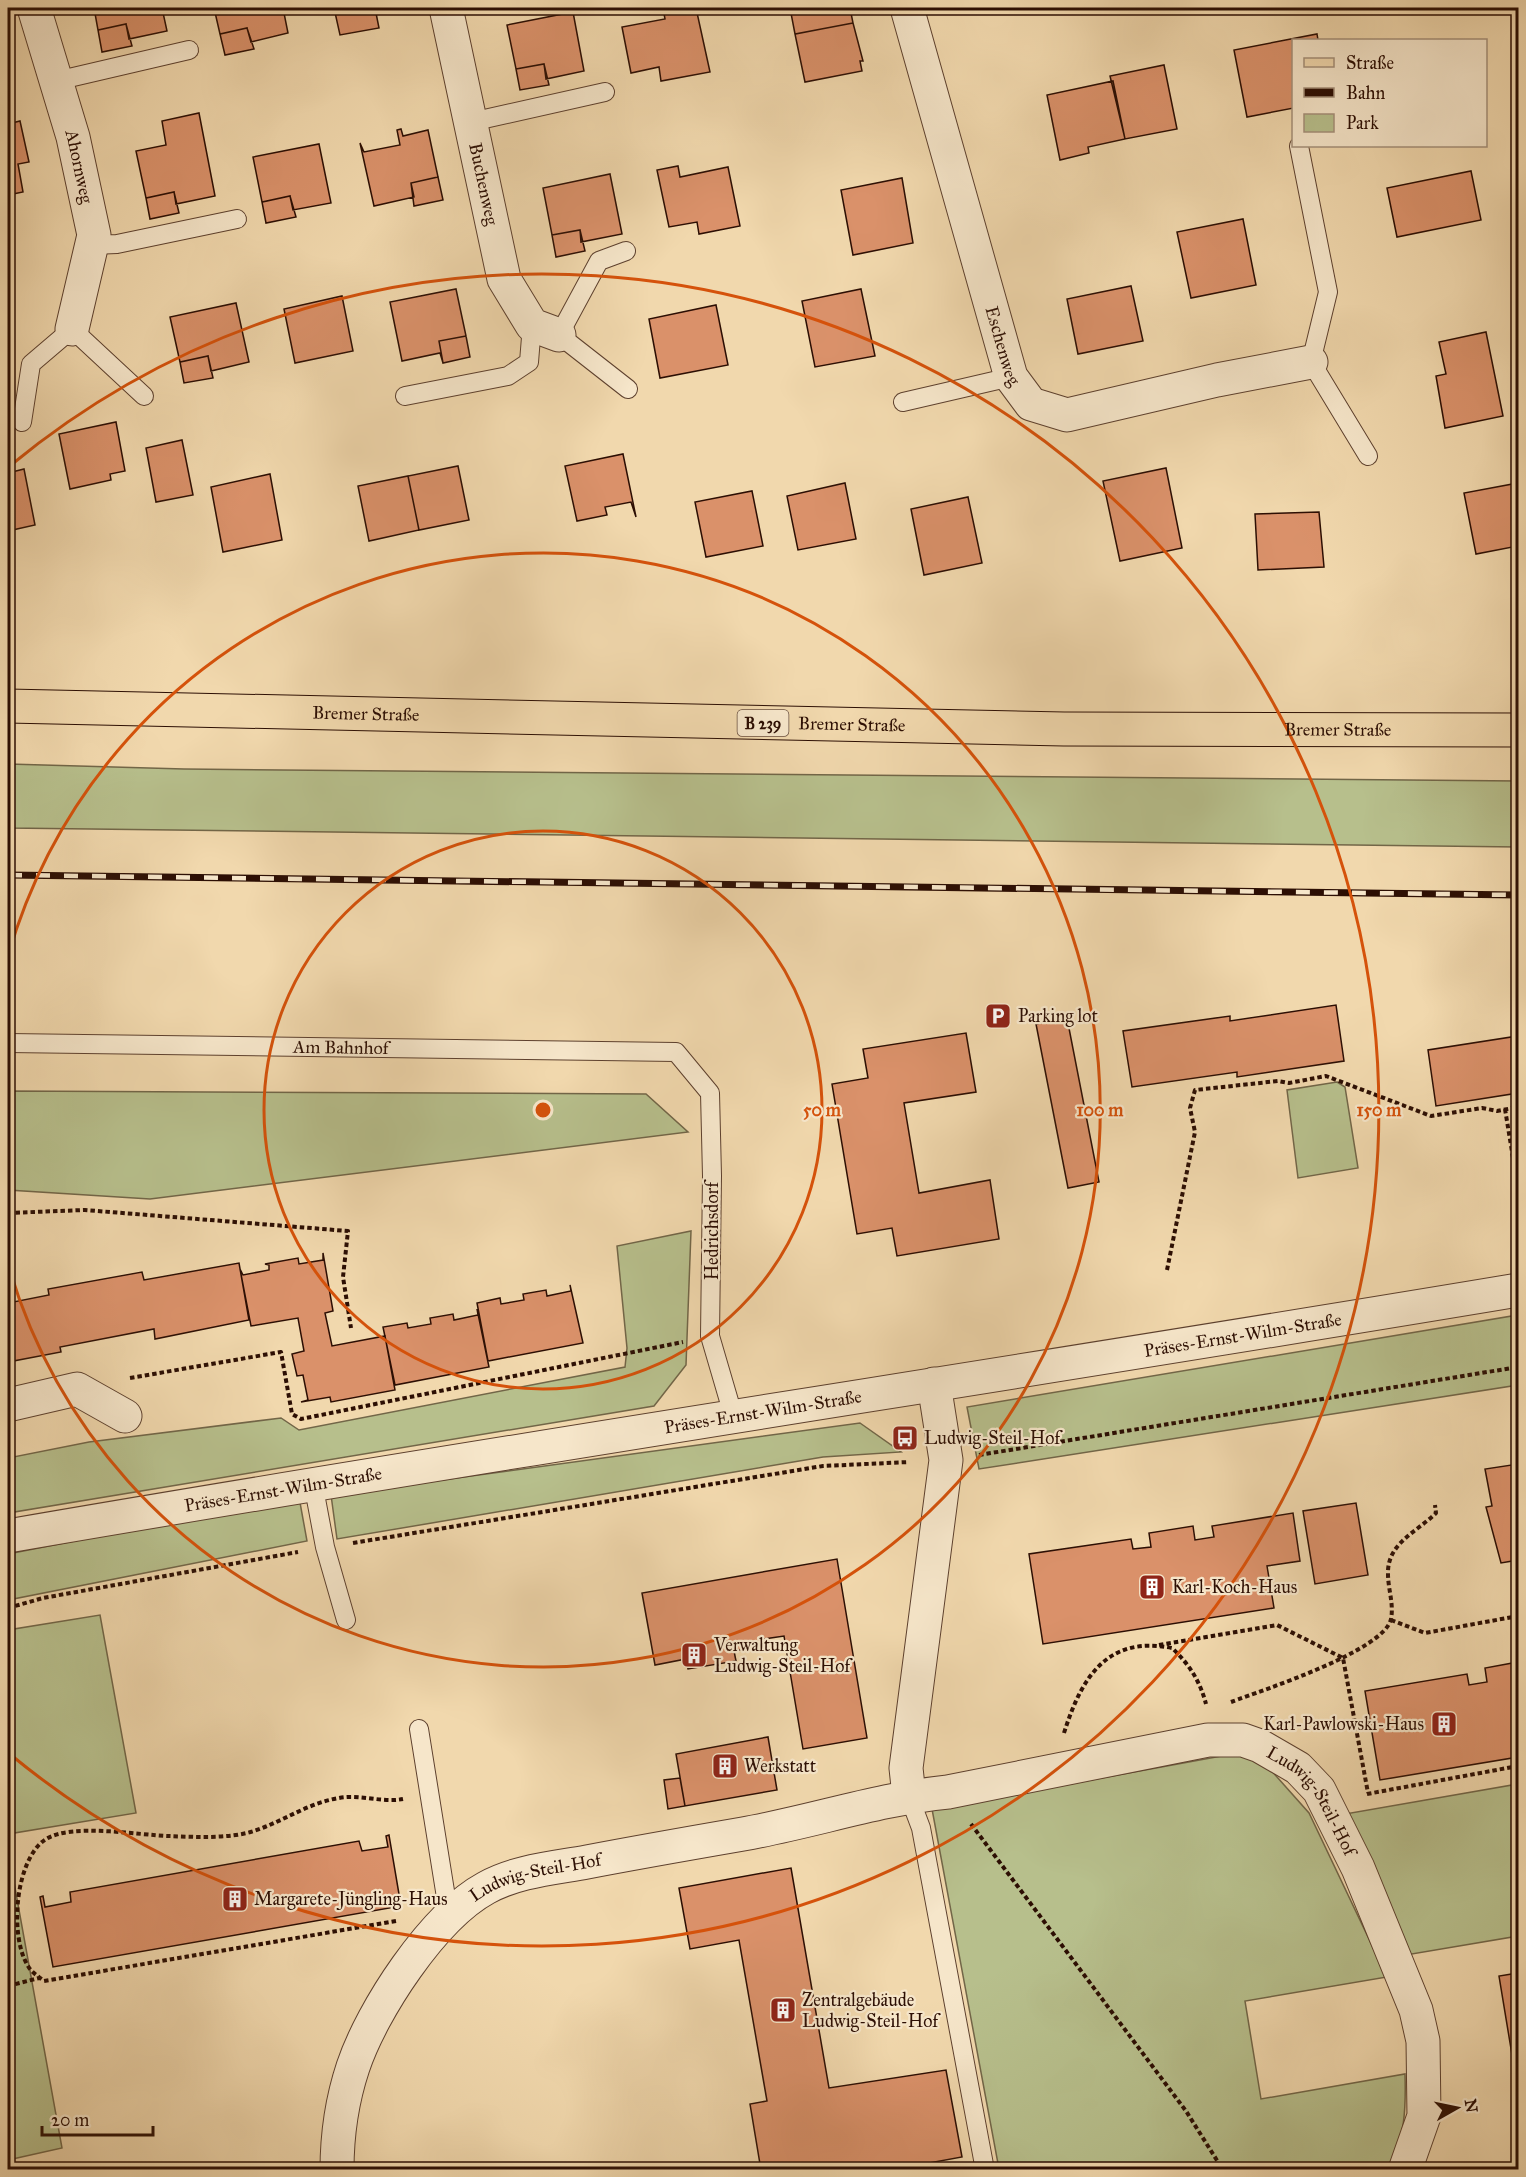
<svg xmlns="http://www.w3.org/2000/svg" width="1526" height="2177" viewBox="0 0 1526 2177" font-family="'IM FELL Great Primer',serif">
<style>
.green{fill:#b7bf8c;stroke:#726648;stroke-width:1.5}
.building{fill:#da916a;stroke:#2c0e03;stroke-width:1.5}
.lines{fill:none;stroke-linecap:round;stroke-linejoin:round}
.service-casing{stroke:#5d402e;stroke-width:20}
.minor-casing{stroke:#5d402e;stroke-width:35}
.primary-casing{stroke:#2c0e03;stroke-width:35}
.path{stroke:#2c0e03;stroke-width:4;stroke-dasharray:4.5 3;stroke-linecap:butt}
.service{stroke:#f6e6ca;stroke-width:18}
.minor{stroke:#f6e6ca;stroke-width:33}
.primary{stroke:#f1d8ad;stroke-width:33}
.rail-casing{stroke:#2c0e03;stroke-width:7}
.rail{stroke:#f6e6ca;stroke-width:4.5;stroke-dasharray:14;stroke-linecap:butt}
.ring{fill:none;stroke:#d5520b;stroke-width:3}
.labels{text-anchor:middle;stroke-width:4.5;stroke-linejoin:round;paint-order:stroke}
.shield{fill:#f6e6ca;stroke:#694f3f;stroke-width:1.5}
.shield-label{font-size:16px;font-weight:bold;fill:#2c0e03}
.street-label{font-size:18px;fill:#2c0e03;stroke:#f6e6ca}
.poi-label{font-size:18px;fill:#2c0e03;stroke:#f6e6ca;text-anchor:start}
.centre{fill:#d5520b;stroke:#f6e6ca;stroke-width:3}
.ring-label{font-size:18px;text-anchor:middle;font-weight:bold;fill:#d5520b;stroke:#f6e6ca;stroke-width:4.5;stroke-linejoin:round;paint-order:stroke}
</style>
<rect width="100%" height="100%" fill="#f1d8ad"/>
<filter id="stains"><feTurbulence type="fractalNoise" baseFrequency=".00333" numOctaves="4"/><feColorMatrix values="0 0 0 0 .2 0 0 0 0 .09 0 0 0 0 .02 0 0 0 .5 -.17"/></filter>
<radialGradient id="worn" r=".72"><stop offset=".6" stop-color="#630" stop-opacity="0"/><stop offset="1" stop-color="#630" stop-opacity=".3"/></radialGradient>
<path class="green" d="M8,764L184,769L1518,781V847L8,828Z
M1337,1082L1345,1087L1358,1168L1298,1178L1287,1090Z
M8,1091L646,1094L688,1132L150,1199L8,1190Z
M691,1231L686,1365L654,1406L8,1513V1458L89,1442L281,1418L299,1430L625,1367L627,1348L617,1246Z
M1518,1315V1385L979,1469L967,1407Z
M860,1423L901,1452L823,1457L337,1539L331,1495Z
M299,1497L307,1541L8,1600V1554Z
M100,1615L136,1813L8,1834V1630Z
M1227,1755H1249L1269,1768L1309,1813L1387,1977L1245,2001L1261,2099L1405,2074C1406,2106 1405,2140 1389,2169H999L932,1809Z
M1518,1784V1936L1406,1955L1345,1814Z
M8,1849L62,2148L8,2160Z"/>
<path class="building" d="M94,8H162L167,31L129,39L126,24L98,30Z
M214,8H283L288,33L251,42L247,28L220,34Z
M334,8H404L376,13L379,28L340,35Z
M663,8H696L710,72L661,81L659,67L631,73L622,27L665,19Z
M790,8H850L853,23L795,34Z
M573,12L584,71L546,79L544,64L516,69L507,25Z
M853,23L863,61H860L862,71L805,82L795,34Z
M126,24L132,46L102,52L98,30Z
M247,28L254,49L225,55L220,34Z
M1317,34L1318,40H1294V108L1247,117L1234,50Z
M544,64L549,85L520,90L516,69Z
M1164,65L1177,129L1125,139L1110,76Z
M1113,81L1125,139L1088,147L1089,153L1060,160L1047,95Z
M199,113L215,196L176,204L174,192L146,198L136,151L166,145L162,121Z
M20,121L29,162L18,164L23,192L8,195V124Z
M401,129L403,136L428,130L438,177L411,183L414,197L374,206L360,143L364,152L400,145L397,130Z
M319,144L331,203L293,210L290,196L262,202L253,157Z
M678,166L680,177L728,167L740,226L699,234L697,222L669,227L657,170Z
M1471,171L1481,220L1397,237L1387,188Z
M610,174L622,234L581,242L580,230L552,235L543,188Z
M438,177L443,200L414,206L411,183Z
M902,178L913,243L853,255L841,190Z
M174,192L179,213L150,219L146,198Z
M290,196L296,217L266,223L262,202Z
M1243,219L1256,285L1191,298L1177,232Z
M580,230L585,251L556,257L552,235Z
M1131,286L1143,341L1078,354L1067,299Z
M456,289L466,336L439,341L443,363L440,353L402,361L390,302Z
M861,289L875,356L815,367L802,301Z
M342,296L353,351L295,363L284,309Z
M236,303L249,362L211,371L208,356L180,362L170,317Z
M716,305L728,365L660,378L649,319Z
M1486,332L1503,416L1445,428L1436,376L1446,374L1439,342Z
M466,336L470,357L443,363L439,341Z
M208,356L213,378L184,383L180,362Z
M116,422L125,471L110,474L111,480L70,489L59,434Z
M182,440L193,495L156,502L146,448Z
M623,454L636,517L631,502L605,507L607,515L577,521L565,466Z
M458,466L469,520L419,530L408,476Z
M1166,468L1182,548L1120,561L1103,481Z
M24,469L35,525L8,531V473Z
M270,474L282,540L223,552L211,487Z
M408,476L419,530L369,541L358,486Z
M845,483L856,539L798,550L787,496Z
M1518,483V546L1476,554L1464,493Z
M752,491L763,546L706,557L695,502Z
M968,497L982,563L924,575L911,509Z
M1319,512L1324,567L1258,570L1255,514Z
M1336,1005L1344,1061L1237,1077V1072L1132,1087L1123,1031L1230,1016V1021Z
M1067,1018L1099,1182L1068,1188L1036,1024Z
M966,1033L976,1092L904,1103L919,1193L990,1180L999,1239L897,1256L892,1228L857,1234L832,1084L868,1078L863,1049Z
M1518,1036V1093L1436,1106L1428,1050Z
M323,1253L333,1311L325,1313L332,1346L385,1336L395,1390L331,1402L330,1397L301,1402L308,1400L303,1375L297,1376L292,1354L304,1351L298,1318L251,1326L240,1269L243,1275L269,1270V1265L265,1264L298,1258L299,1264L323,1260Z
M239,1263L249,1320L155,1339L154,1329L60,1347L61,1352L8,1362V1303L49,1295L48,1289L142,1272L144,1280Z
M570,1285L583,1343L488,1361L477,1303L500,1298L501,1304L524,1300L523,1294L546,1290L547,1296L571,1291Z
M477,1309L489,1367L395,1385L383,1327L407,1323L408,1328L431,1324L430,1318L453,1314L454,1320L478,1315Z
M1518,1464V1560L1501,1563L1486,1507L1492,1506L1485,1469Z
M1356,1503L1368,1575L1315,1584L1303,1511Z
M1293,1513L1300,1561L1267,1566L1274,1608L1043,1644L1029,1554L1131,1539L1133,1549L1151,1547L1149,1533L1193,1526L1195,1540L1214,1537L1212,1526Z
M837,1559L867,1738L803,1749L784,1636L764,1639L763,1646L734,1651L736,1661L688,1669L686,1659L655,1665L642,1593Z
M1518,1662V1757L1380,1780L1365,1691L1467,1674L1469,1685L1487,1682L1485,1668Z
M768,1737L777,1790L685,1806L676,1754Z
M680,1778L685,1806L668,1809L664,1780Z
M389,1835L401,1906L53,1967L40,1897L43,1896L45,1907L71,1902L70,1892L359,1841L362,1851L388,1847L386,1836Z
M791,1868L829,2088L946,2070L962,2157L891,2170H761L750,2104L767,2101L739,1940L690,1949L679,1888Z
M1518,1973V2067H1514L1499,1976Z"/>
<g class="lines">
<defs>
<g id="service">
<path d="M56,81L189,50"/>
<path d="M471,122L605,92"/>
<path d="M1299,146L1328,292L1311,362L1368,456"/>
<path d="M92,245L117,244L237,219"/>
<path d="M626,251L599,261L559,335L628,389"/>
<path d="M405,396L508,376L529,362L532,325"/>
<path d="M903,402L1011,377"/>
<path d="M22,422L31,364L72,329L144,396"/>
<path id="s1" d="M8,1043L676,1052L710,1093L712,1176L710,1336L734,1418"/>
<path d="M313,1483L325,1547L346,1620"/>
<path d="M419,1729L449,1916"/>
<path d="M909,1796L921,1828L985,2170"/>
</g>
<g id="minor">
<path id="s2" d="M34,8L73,137L94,235L72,329"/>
<path id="s3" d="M446,8L504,279L532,325L559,335"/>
<path id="s4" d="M907,8L1011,377L1031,404L1067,415L1217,380L1311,362"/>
<path d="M8,1405L77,1389L125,1416"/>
<path id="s5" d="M8,1536C510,1449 1015,1374 1518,1290"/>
<path d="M909,1796L906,1768L946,1460L934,1384"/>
<path id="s6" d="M337,2170C337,2135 342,2100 353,2067C372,2010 433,1917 486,1888C516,1871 554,1868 587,1862C639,1852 691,1843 743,1834C812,1822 878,1799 948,1792L1208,1740H1243L1260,1746L1298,1768L1319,1790L1358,1868L1416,2010L1423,2041L1424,2116L1405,2170"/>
</g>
<g id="primary">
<path id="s7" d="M8,706L1064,729L1518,730"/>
</g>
</defs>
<use href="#service" class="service-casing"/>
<use href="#minor" class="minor-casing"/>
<use href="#primary" class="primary-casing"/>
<path class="path" d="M1505,1109L1516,1176
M8,1213L85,1210L348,1231L343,1277L351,1328
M1167,1270L1195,1132L1190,1108L1195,1090L1278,1081L1289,1083L1326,1076L1431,1116L1482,1108L1497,1111L1518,1107
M130,1378L281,1352L292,1414L301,1419L683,1342
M979,1455L1518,1367
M353,1543L823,1466L909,1462
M8,1608L43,1598L298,1552
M1391,1620L1425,1633L1518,1616
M1159,1645L1277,1625L1343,1658L1368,1793
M1231,1702C1263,1690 1384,1651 1391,1619C1394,1604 1388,1589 1388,1574C1387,1543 1417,1532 1436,1513L1435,1505
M1064,1733C1081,1679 1106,1635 1172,1648C1189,1664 1200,1681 1206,1704
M1367,1794L1518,1766
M971,1824L1186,2111L1223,2170
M396,1921L44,1981C38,1976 32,1973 28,1966C9,1936 15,1859 46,1839C72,1823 138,1835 168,1836C195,1837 229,1839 254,1831C284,1821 308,1803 339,1798C360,1794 382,1803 403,1799
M8,1986L39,1978"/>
<use href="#service" class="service"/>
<use href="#minor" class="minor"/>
<use href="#primary" class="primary"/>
<defs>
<path id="rail" d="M8,875L1518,895"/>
</defs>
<use href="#rail" class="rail-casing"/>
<use href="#rail" class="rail"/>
</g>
<g class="ring">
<circle cx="543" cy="1110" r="279"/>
<path d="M8 956A557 557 0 1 1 8 1264"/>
<path d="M11 465A836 836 0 1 1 11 1755"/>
</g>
<defs>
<symbol id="parking-square" viewBox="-11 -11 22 22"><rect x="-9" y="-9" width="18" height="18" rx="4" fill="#8f2418" stroke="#f6e6ca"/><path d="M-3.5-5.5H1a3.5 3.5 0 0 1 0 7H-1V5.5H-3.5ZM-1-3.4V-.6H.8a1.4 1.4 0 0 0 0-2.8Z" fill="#fff"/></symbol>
<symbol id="bus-square" viewBox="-11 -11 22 22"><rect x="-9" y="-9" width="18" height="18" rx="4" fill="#8f2418" stroke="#f6e6ca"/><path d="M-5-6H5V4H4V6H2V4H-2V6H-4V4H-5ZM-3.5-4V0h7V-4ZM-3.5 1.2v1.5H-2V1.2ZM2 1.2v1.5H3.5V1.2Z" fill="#fff"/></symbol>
<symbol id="building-square" viewBox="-11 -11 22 22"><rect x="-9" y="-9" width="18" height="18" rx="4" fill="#8f2418" stroke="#f6e6ca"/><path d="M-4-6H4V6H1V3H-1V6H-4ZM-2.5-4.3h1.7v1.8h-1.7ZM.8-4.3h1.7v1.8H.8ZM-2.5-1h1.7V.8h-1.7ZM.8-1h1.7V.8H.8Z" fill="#fff"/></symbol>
</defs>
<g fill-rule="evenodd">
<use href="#parking-square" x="983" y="1001" width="30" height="30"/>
<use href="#bus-square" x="890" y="1423" width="30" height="30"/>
<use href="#building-square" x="1137" y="1572" width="30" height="30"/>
<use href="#building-square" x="679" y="1640" width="30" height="30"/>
<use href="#building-square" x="1429" y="1709" width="30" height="30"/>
<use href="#building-square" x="710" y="1751" width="30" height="30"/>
<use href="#building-square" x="220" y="1884" width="30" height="30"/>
<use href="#building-square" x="768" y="1995" width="30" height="30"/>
</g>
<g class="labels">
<rect class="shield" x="737.5" y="710" width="51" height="26" rx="4.5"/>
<g class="shield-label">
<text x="763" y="729">B 239</text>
</g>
<g class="street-label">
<text dy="6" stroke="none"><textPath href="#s2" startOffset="165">Ahornweg</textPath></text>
<text dy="6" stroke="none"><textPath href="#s3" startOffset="180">Buchenweg</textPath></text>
<text dy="6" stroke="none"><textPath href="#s4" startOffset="351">Eschenweg</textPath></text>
<text dy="6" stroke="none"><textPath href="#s7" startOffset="358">Bremer Straße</textPath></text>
<text dy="6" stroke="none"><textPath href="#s7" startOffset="844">Bremer Straße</textPath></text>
<text dy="6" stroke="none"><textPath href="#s7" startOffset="1330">Bremer Straße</textPath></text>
<text dy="6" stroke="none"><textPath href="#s1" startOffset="333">Am Bahnhof</textPath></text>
<text transform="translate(712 1231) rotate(-90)" y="6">Hedrichsdorf</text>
<text dy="6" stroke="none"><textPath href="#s5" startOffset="1251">Präses-Ernst-Wilm-Straße</textPath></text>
<text dy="6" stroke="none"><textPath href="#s5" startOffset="765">Präses-Ernst-Wilm-Straße</textPath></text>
<text dy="6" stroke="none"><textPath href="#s5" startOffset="279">Präses-Ernst-Wilm-Straße</textPath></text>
<text dy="6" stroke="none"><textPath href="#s6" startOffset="1200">Ludwig-Steil-Hof</textPath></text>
<text dy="6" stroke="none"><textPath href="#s6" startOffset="382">Ludwig-Steil-Hof</textPath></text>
</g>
<g class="poi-label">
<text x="1018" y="1022">Parking lot</text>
<text x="924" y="1444">Ludwig-Steil-Hof</text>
<text x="1172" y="1593">Karl-Koch-Haus</text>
<text x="714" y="1651">Verwaltung<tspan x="714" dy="21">Ludwig-Steil-Hof</tspan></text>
<text x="1424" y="1730" text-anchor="end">Karl-Pawlowski-Haus</text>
<text x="744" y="1772">Werkstatt</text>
<text x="254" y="1905">Margarete-Jüngling-Haus</text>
<text x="802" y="2006">Zentralgebäude<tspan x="802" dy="21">Ludwig-Steil-Hof</tspan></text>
</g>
</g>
<circle cx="543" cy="1110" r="9" class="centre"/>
<g class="ring-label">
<text x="822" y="1116">50 m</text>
<text x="1100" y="1116">100 m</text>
<text x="1379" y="1116">150 m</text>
</g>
<rect width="1526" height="2177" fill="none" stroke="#f1d8ad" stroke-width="30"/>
<rect x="9" y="9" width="1508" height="2159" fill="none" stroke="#2c0e03" stroke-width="3"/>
<rect x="15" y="15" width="1496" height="2147" fill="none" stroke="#2c0e03" stroke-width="1.5"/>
<rect x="1292" y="39" width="195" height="108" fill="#f6e6ca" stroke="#a5907a" stroke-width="1.5"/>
<rect x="1304" y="58" width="30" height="9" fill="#f1d8ad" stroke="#a5907a" stroke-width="1.5"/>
<text x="1346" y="69" font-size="18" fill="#2c0e03">Straße</text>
<rect x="1304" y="88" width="30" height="9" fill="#2c0e03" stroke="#a5907a" stroke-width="1.5"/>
<text x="1346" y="99" font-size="18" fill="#2c0e03">Bahn</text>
<rect x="1304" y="114" width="30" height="18" fill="#b7bf8c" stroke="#a5907a" stroke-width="1.5"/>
<text x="1346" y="129" font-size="18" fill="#2c0e03">Park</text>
<g transform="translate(1457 2108) rotate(81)" stroke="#f6e6ca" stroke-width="4.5" paint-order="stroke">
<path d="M0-4.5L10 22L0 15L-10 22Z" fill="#2c0e03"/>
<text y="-9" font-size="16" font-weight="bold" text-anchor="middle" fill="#2c0e03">N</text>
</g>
<path d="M42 2126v9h111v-9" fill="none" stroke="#2c0e03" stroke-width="3"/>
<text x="51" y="2126" font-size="18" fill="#2c0e03" stroke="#f6e6ca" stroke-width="4.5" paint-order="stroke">20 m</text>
<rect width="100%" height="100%" filter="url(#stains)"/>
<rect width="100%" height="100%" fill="url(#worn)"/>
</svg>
